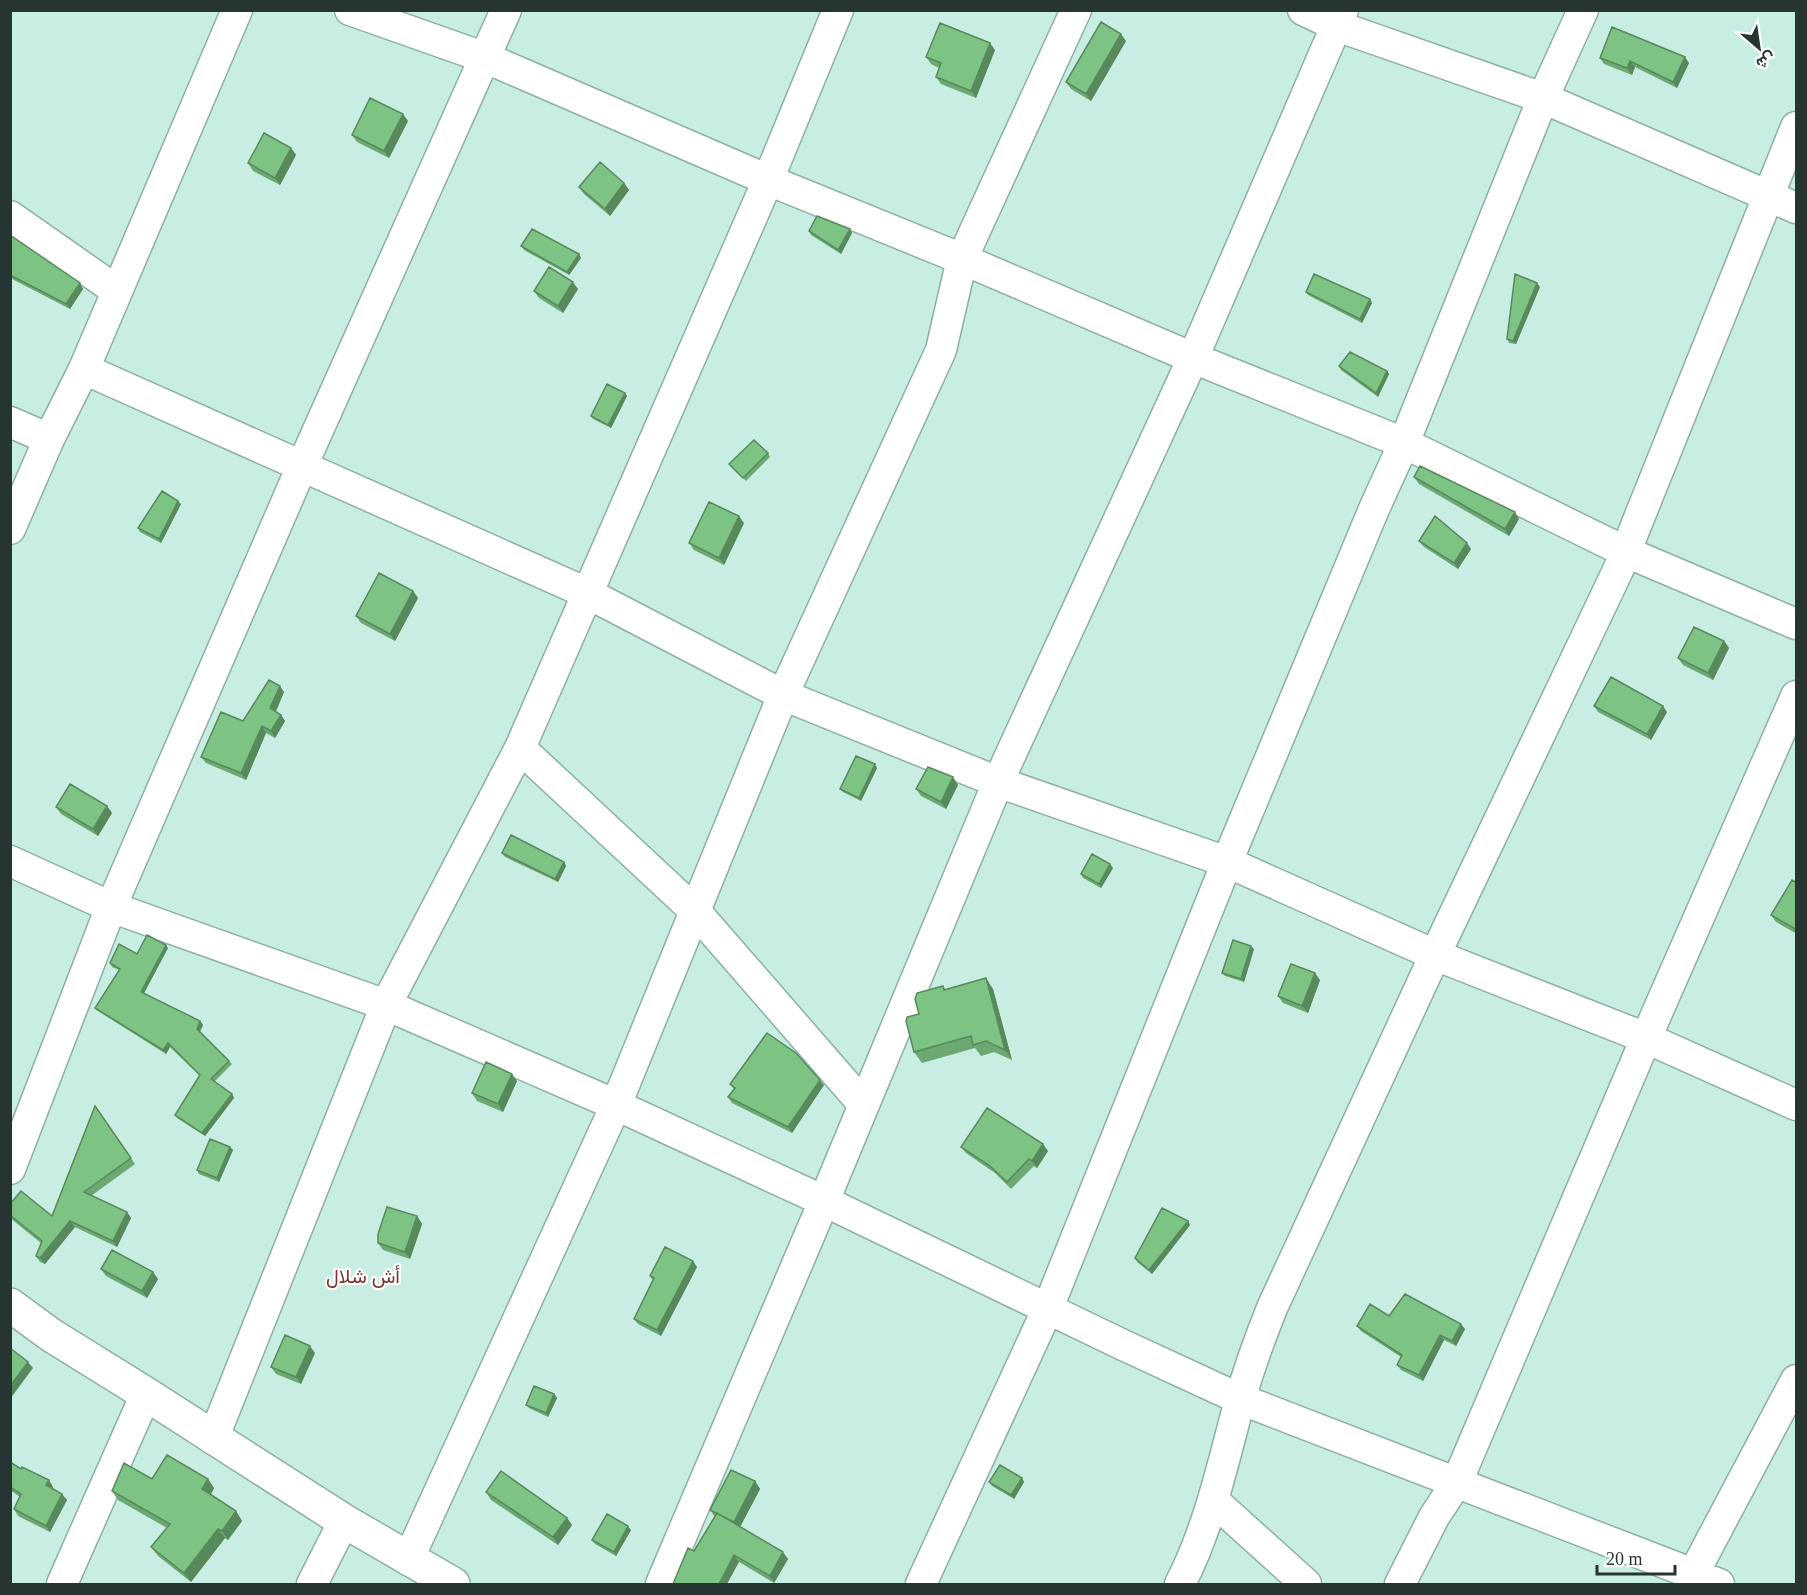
<svg xmlns="http://www.w3.org/2000/svg" width="1807" height="1595" viewBox="0 0 1807 1595" font-family="'Times New Roman',Vazirmatn,serif">
<style>
.lines{fill:none;stroke-linecap:round;stroke-linejoin:round}
.street-casing{stroke:#8cb0a6;stroke-width:33}
.secondary-casing{stroke:#8cb0a6;stroke-width:36}
.street{stroke:#fff;stroke-width:30}
.secondary{stroke:#fff;stroke-width:33}
.wall{fill:#6ca972}
.shaded-wall{fill:#58895c}
.building{fill:#7dc484;stroke:#58895c;stroke-width:1.5}
.labels{text-anchor:middle;stroke-width:4.5;stroke-linejoin:round;paint-order:stroke}
.quarter-label{font-size:20px;fill:#7b342c;stroke:#fff}
</style>
<rect width="100%" height="100%" fill="#c8ede2"/>
<g class="lines">
<defs>
<path id="street" d="M350,10L486,58L768,180L962,259L1193,358L1404,443L1626,552L1796,624
M1303,10L1337,26L1543,98L1796,208
M10,216L117,291
M84,369L587,593L783,695L998,782L1227,862L1435,955L1646,1038L1796,1105
M10,422L49,439
M10,529L49,439L84,369L237,10
M520,748L696,912L863,1104
M10,861L111,907L386,1005L616,1105L824,1201L1121,1344L1240,1399L1719,1584
M10,1169L111,907L302,466L506,10
M213,1439L386,1005L520,748L768,180L838,10
M1214,1501L1306,1584
M408,1560L616,1105L783,695L941,350L962,259L1076,10
M62,1584L146,1394
M312,1584L344,1521
M661,1584L824,1201L998,782L1193,358L1343,10
M921,1584L1048,1308L1227,862L1374,509L1404,443L1543,98L1583,10
M1180,1584C1210,1526 1223,1462 1240,1400C1249,1368 1260,1338 1272,1308L1435,955L1619,568L1796,127
M1400,1584L1434,1517L1457,1482L1646,1038L1796,696
M1688,1584L1796,1380"/>
<path id="secondary" d="M10,1305L51,1335L146,1394L344,1521L453,1584"/>
</defs>
<use href="#street" class="street-casing"/>
<use href="#secondary" class="secondary-casing"/>
<use href="#street" class="street"/>
<use href="#secondary" class="secondary"/>
</g>
<path class="wall" d="M1126,41L1091,101L1071,89L1066,82Z
M995,50L976,98L941,84L936,77L939,68L931,64L926,57Z
M1600,58L1689,63L1677,88L1635,67L1632,75L1604,64Z
M408,121L389,158L357,142L352,135Z
M291,148L296,155L280,185L253,171L248,163Z
M624,183L629,190L610,216L584,194L579,187Z
M850,229L852,233L841,254L811,235L809,231Z
M10,235L83,289L70,309L10,278Z
M521,246L579,254L581,258L569,275L524,250Z
M1540,287L1516,344L1509,343L1507,339Z
M578,289L563,313L539,298L534,291Z
M1306,292L1370,299L1372,303L1362,323L1308,295Z
M1339,366L1387,371L1389,374L1378,397L1341,370Z
M627,396L611,428L593,419L591,416Z
M768,453L770,457L746,481L729,464Z
M1414,477L1519,519L1509,536L1419,484Z
M181,504L161,543L140,532L138,528Z
M744,523L724,565L694,550L689,543Z
M1419,541L1471,549L1458,569L1424,547Z
M413,591L418,598L395,641L361,623L356,616Z
M1724,641L1729,648L1713,680L1683,665L1678,658Z
M284,692L276,712L281,715L285,721L275,738L266,733L246,780L206,763L201,757L243,721Z
M1594,706L1667,712L1651,740L1598,712Z
M877,768L861,801L843,792L840,789Z
M958,785L946,809L921,796L916,789Z
M107,806L112,813L98,836L61,814L56,807Z
M502,853L564,862L566,866L558,882L505,857Z
M1113,868L1101,888L1083,878L1081,874Z
M1797,883V934L1776,922L1771,915Z
M168,948L144,993L200,1021L203,1025L200,1032L232,1064L215,1081L232,1094L234,1098L205,1136L177,1118L175,1115L200,1076L170,1047L166,1054L98,1011L95,1008L119,970L112,967L110,963L137,954Z
M1254,949L1244,982L1225,976L1222,973Z
M1320,980L1308,1013L1283,1003L1278,996Z
M943,986L945,989H993L1012,1060L994,1052L981,1056L975,1048L922,1063L914,1052L919,1014Z
M517,1081L503,1112L477,1101L472,1093Z
M730,1084L824,1085L792,1133L732,1103L728,1097L734,1089Z
M95,1106L135,1164L91,1196L127,1212L131,1218L117,1247L75,1227L45,1264L40,1262L36,1256L41,1243L10,1218V1204L52,1216Z
M230,1147L233,1150L219,1182L199,1174L197,1170Z
M961,1147L1048,1151L1037,1168L1034,1166L1011,1189L995,1173L966,1153Z
M417,1216L422,1224L410,1259L383,1250L378,1243Z
M1188,1221L1190,1225L1152,1274L1137,1262L1135,1258Z
M697,1267L661,1336L638,1324L634,1319L653,1280L650,1276Z
M101,1269L158,1279L147,1298L106,1276Z
M1389,1316L1465,1329L1456,1346L1444,1340L1423,1381L1401,1370L1397,1365L1401,1357L1361,1331L1357,1326Z
M315,1353L301,1384L276,1374L271,1367Z
M554,1394L557,1398L548,1417L529,1408L526,1405Z
M10,1462L21,1469L53,1487L52,1488L67,1500L50,1532L18,1516L14,1509L20,1497L10,1490Z
M1022,1478L1024,1482L1014,1499L992,1486L989,1482Z
M152,1479H208L214,1488L211,1494L236,1511L242,1521L228,1540L225,1538L191,1582L158,1556L151,1547L167,1528L118,1500L112,1491Z
M755,1481L760,1489L740,1527L788,1559L774,1583L739,1562L694,1551L715,1517L710,1510Z
M486,1492L567,1518L572,1525L558,1545L491,1500Z
M631,1530L616,1556L595,1544L592,1540Z"/>
<path class="shaded-wall" d="M1121,34L1126,41L1091,101L1086,94Z
M990,43L995,50L976,98L971,91Z
M1685,57L1689,63L1677,88L1673,82Z
M1630,61L1635,67L1632,75L1627,68Z
M403,114L408,121L389,158L384,151Z
M291,148L296,155L280,185L275,178Z
M624,183L629,190L610,216L605,209Z
M850,229L852,233L841,254L838,250Z
M579,254L581,258L569,275L567,272Z
M573,282L578,289L563,313L558,306Z
M80,283L83,289L70,309L66,304Z
M1537,283L1540,287L1516,344L1513,341Z
M1370,299L1372,303L1362,323L1360,319Z
M1387,371L1389,374L1378,397L1376,393Z
M625,393L627,396L611,428L608,425Z
M178,501L181,504L161,543L159,539Z
M1515,512L1519,519L1509,536L1505,529Z
M739,516L744,523L724,565L719,558Z
M1467,543L1471,549L1458,569L1454,563Z
M413,591L418,598L395,641L390,634Z
M1724,641L1729,648L1713,680L1708,673Z
M280,686L284,692L274,715L270,708Z
M1663,706L1667,712L1651,740L1647,734Z
M281,715L285,721L275,738L271,731Z
M262,726L266,733L246,780L241,773Z
M875,764L877,768L861,801L859,798Z
M953,777L958,785L946,809L941,802Z
M107,806L112,813L98,836L93,829Z
M564,862L566,866L558,882L555,879Z
M1110,864L1113,868L1101,888L1099,884Z
M166,945L168,948L143,995L141,992Z
M1251,946L1254,949L1244,982L1241,979Z
M1315,973L1320,980L1308,1013L1302,1006Z
M986,978L993,989L1012,1060L1005,1050Z
M200,1021L203,1025L199,1033L197,1029Z
M168,1043L170,1047L166,1054L163,1050Z
M512,1074L517,1081L503,1112L498,1104Z
M820,1080L824,1085L792,1133L788,1127Z
M232,1094L234,1098L205,1136L202,1133Z
M1043,1144L1048,1151L1037,1168L1032,1161Z
M230,1147L233,1150L219,1182L217,1178Z
M127,1212L131,1218L117,1247L113,1241Z
M417,1216L422,1224L410,1259L405,1252Z
M70,1221L75,1227L45,1264L40,1258Z
M1188,1221L1190,1225L1152,1274L1149,1270Z
M693,1261L697,1267L661,1336L657,1330Z
M153,1272L158,1279L147,1298L142,1291Z
M1461,1324L1465,1329L1456,1346L1452,1341Z
M1440,1335L1444,1340L1423,1381L1419,1375Z
M310,1346L315,1353L301,1384L296,1377Z
M28,1362L33,1368L10,1399V1386Z
M554,1394L557,1398L548,1417L546,1413Z
M1022,1478L1024,1482L1014,1499L1011,1495Z
M208,1479L214,1488L209,1498L202,1489Z
M49,1480L53,1487L50,1491L46,1485Z
M755,1481L760,1489L739,1529L734,1522Z
M62,1494L67,1500L50,1532L46,1526Z
M236,1511L242,1521L228,1540L222,1531Z
M567,1518L572,1525L558,1545L553,1537Z
M628,1526L631,1530L616,1556L614,1552Z
M218,1529L225,1538L191,1582L184,1573Z
M783,1552L788,1559L774,1583L770,1576Z
M734,1555L739,1562L727,1584H719Z"/>
<path class="building" d="M1101,22L1121,34L1086,94L1066,82Z
M940,23L990,43L971,91L936,77L941,63L926,57Z
M1612,27L1685,57L1673,82L1630,61L1627,68L1600,58Z
M370,98L403,114L384,151L352,135Z
M264,133L291,148L275,178L248,163Z
M600,162L624,183L605,209L579,187Z
M817,216L850,229L838,250L809,231Z
M532,229L579,254L567,272L521,246Z
M10,235L80,283L66,304L10,275Z
M549,267L573,282L558,306L534,291Z
M1314,274L1370,299L1360,319L1306,292Z
M1515,274L1537,283L1513,341L1507,339Z
M1350,352L1387,371L1376,393L1339,366Z
M607,384L625,393L608,425L591,416Z
M754,440L768,453L743,478L729,464Z
M1420,466L1515,512L1505,529L1414,477Z
M162,491L178,501L159,539L138,528Z
M709,502L739,516L719,558L689,543Z
M1435,516L1467,543L1454,563L1419,541Z
M379,573L413,591L390,634L356,616Z
M1694,627L1724,641L1708,673L1678,658Z
M1611,677L1663,706L1647,734L1594,706Z
M269,680L280,686L270,708L281,715L271,731L262,726L241,773L201,757L221,712L243,721Z
M856,756L875,764L859,798L840,789Z
M928,767L953,777L941,802L916,789Z
M70,784L107,806L93,829L56,807Z
M511,835L564,862L555,879L502,853Z
M1092,854L1110,864L1099,884L1081,874Z
M1792,880L1797,883V930L1771,915Z
M147,935L166,945L141,992L200,1021L197,1029L229,1061L211,1079L232,1094L202,1133L175,1115L200,1075L168,1043L163,1050L95,1008L120,969L110,963L119,944L137,954Z
M1233,940L1251,946L1241,979L1222,973Z
M1291,964L1315,973L1302,1006L1278,996Z
M986,978L1005,1050L986,1041L973,1045L971,1036L914,1052L906,1021L907,1017L919,1014L915,999L917,993L943,986L944,990Z
M767,1033L796,1053L820,1080L788,1127L728,1097L735,1088L730,1084Z
M486,1062L512,1074L498,1104L472,1093Z
M95,1106L131,1158L84,1192L127,1212L113,1241L70,1221L40,1258L36,1256L42,1241L10,1215V1204L21,1191L52,1216Z
M987,1108L1043,1144L1032,1161L1029,1159L1007,1182L990,1166L961,1147Z
M210,1139L230,1147L217,1178L197,1170Z
M387,1207L417,1216L405,1252L378,1243V1234Z
M1162,1208L1188,1221L1149,1270L1135,1258Z
M665,1247L693,1261L657,1330L634,1319L654,1278L650,1276Z
M112,1250L153,1272L142,1291L101,1269Z
M1405,1294L1461,1324L1452,1341L1440,1335L1419,1375L1397,1365L1402,1355L1357,1326L1370,1304L1389,1316Z
M285,1335L310,1346L296,1377L271,1367Z
M10,1348L28,1362L10,1386Z
M534,1386L554,1394L546,1413L526,1405Z
M167,1455L208,1479L202,1489L236,1511L222,1531L218,1529L184,1573L151,1547L170,1524L112,1491L124,1463L152,1479Z
M10,1462L21,1469L22,1467L49,1480L46,1485L62,1494L46,1526L14,1509L21,1494L10,1487Z
M1000,1465L1022,1478L1011,1495L989,1482Z
M731,1470L755,1481L734,1522L710,1510Z
M501,1471L567,1518L553,1537L486,1492Z
M717,1513L783,1552L770,1576L734,1555L719,1584H673L688,1548L694,1551Z
M607,1514L628,1526L614,1552L592,1540Z"/>
<g class="labels">
<g class="quarter-label">
<text x="363" y="1283">أش شلال</text>
</g>
</g>
<rect width="1807" height="1595" fill="none" stroke="#263531" stroke-width="24"/>
<g transform="translate(1759 48) rotate(151)" stroke="#ffffff" stroke-width="4.5" paint-order="stroke">
<path d="M0-4.5L10 22L0 15L-10 22Z" fill="#263531"/>
<text y="-9" font-size="16" font-weight="bold" text-anchor="middle" fill="#263531">ش</text>
</g>
<path d="M1597 1565v9h78v-9" fill="none" stroke="#263531" stroke-width="3"/>
<text x="1606" y="1565" font-size="18" fill="#263531" stroke="#ffffff" stroke-width="4.5" paint-order="stroke">20 m</text>
</svg>
